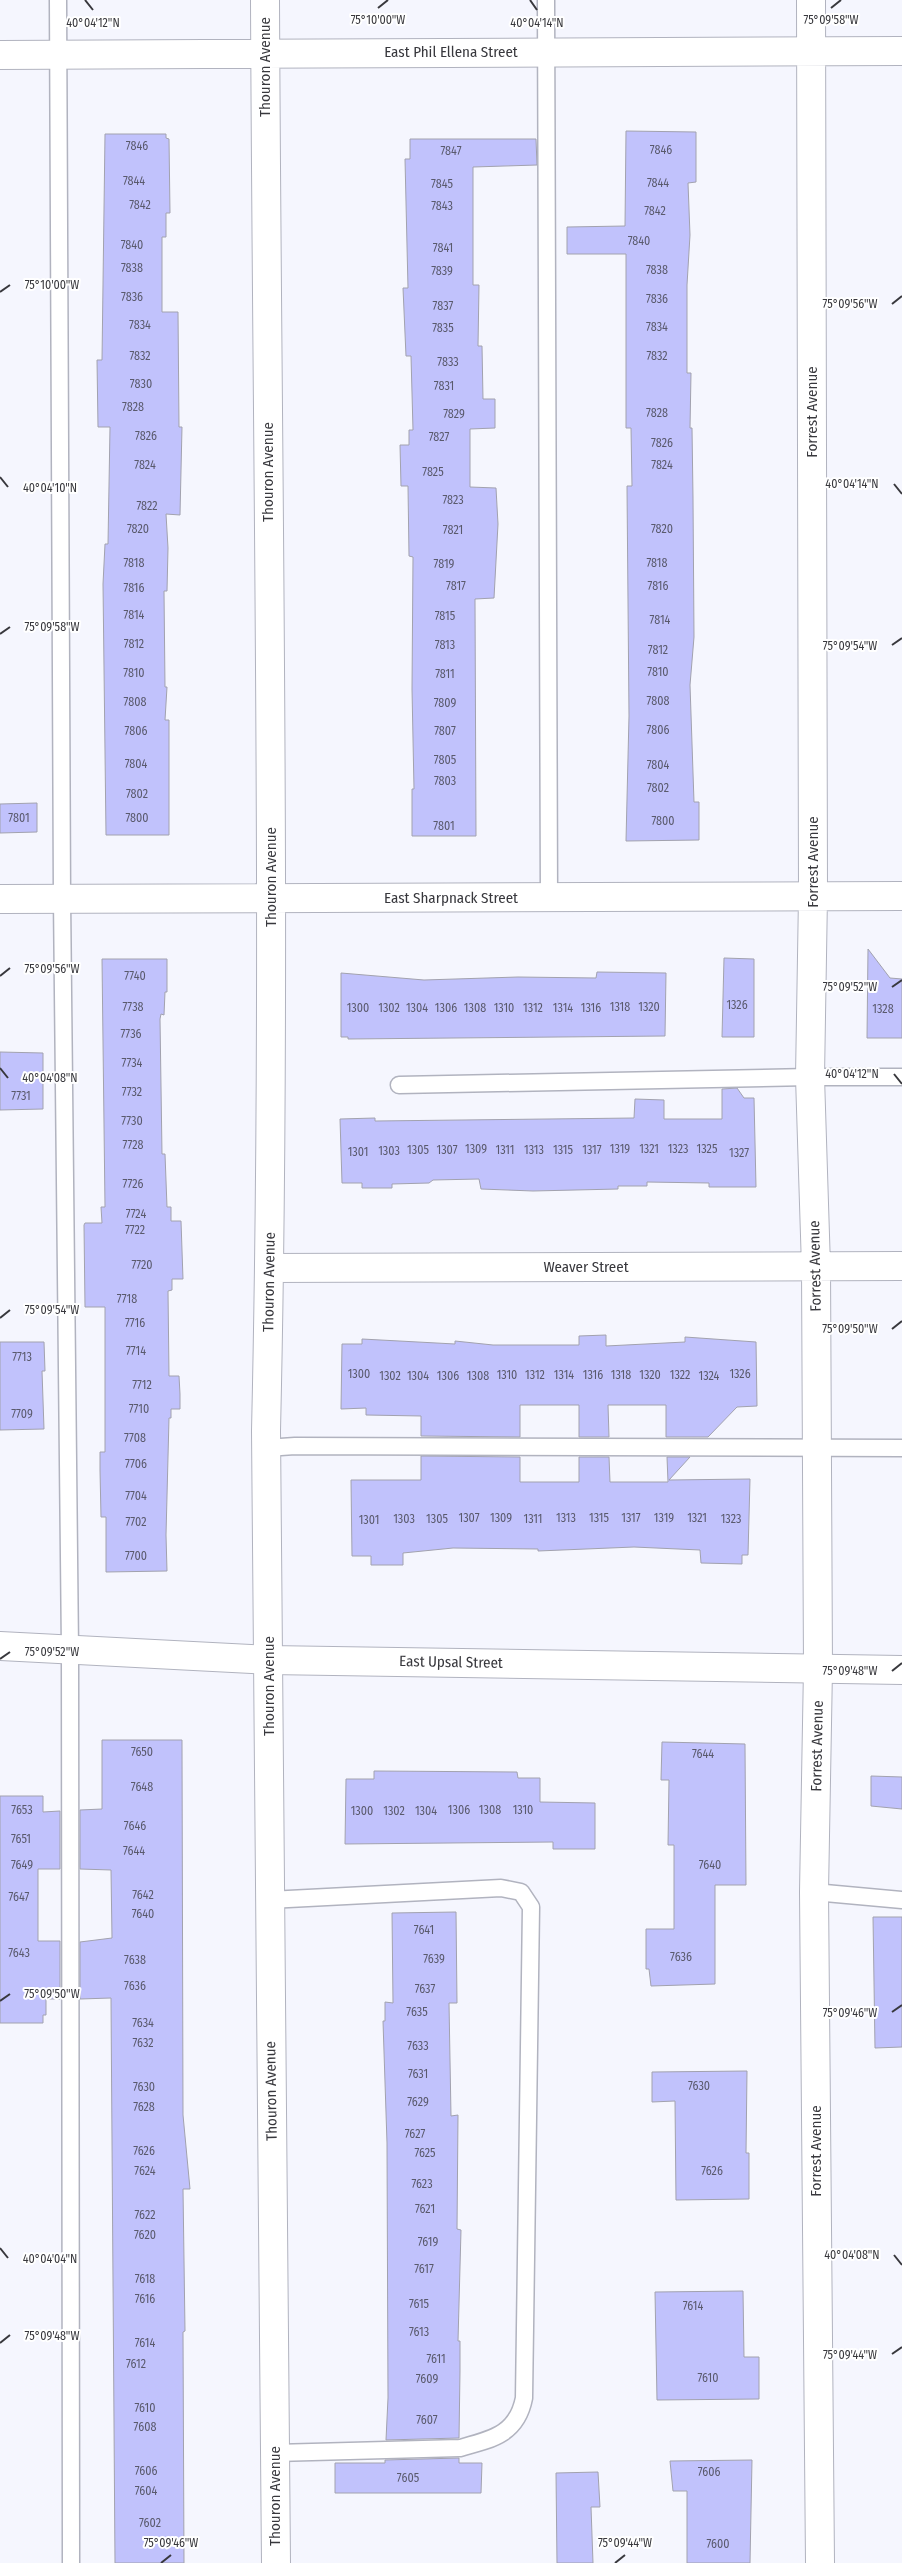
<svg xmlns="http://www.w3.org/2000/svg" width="902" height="2563" viewBox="0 0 902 2563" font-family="'Fira Sans Condensed',sans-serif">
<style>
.building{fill:#c1c2fc;stroke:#a2a2ae}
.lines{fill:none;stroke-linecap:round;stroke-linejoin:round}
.service-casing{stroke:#b1b3bf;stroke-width:19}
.minor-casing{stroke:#b1b3bf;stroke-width:30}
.tertiary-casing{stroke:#b1b3bf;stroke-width:30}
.service{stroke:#fff;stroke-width:16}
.minor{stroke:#fff;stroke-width:28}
.tertiary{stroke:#fff;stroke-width:28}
.ticks{fill:none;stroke:#38383d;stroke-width:2}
.labels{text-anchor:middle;stroke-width:4;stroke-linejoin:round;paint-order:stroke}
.number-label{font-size:12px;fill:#5a5a6d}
.street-label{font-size:15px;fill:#38383d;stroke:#fff}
.ticks-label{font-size:12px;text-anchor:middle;fill:#38383d;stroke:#fff;stroke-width:4;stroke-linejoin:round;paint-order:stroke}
</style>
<rect width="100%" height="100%" fill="#f5f6fe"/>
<path class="building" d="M626,131L696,132V182L688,183L690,235L687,285V373H691L690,428H692L693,498L694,637L690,685L694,802H699V840L626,841L629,716L627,486H632L631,428H626V254H567V227L625,226Z
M105,134H166V138L169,139L170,213H166V237H162V312H178L179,427H182L180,515L166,514L168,548L167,591H164L165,687H167L165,720H169V835H106L103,584L105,544H108L110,427H98L97,360H102Z
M410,139H536L537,165L473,167V285H479L478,346H482L483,399H495V428L470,429V487L496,488L498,524L494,598L475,599L476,836H412V789H414L412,689L413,557L409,556L408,486H401L400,445H409V430H413L411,356H406L403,288H408L405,159H410Z
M37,803V832L0,833V804Z
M868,949L890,978L902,979V1038H867Z
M724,958L754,959V1037H722Z
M102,959H167V992H165L164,1015L161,1014L160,1019L162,1154H165L167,1207H171V1221H181L183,1279H172V1290L168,1291L169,1376H179L180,1394V1409H171V1418H169L166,1535L167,1571L106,1572V1517H101L100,1470V1452H105V1307H85L84,1225L85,1223H102L101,1207H105Z
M597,972L666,973L665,1036L348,1039V1037H341V973L424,980L518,977L596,978Z
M0,1052L43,1053V1109L0,1110Z
M737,1088L744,1098H754L756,1187H709V1183L647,1182V1186H618V1189L533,1191L481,1189L479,1179L433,1180L429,1183L392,1184V1188H362V1183H342L340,1119L375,1118V1121L634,1118L635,1099L664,1100V1119H722V1089Z
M606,1335V1346L685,1342V1337L756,1342L757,1406L737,1407L708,1437H666V1405H608L609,1437H579V1405H520V1437L421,1436V1416L366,1415V1408L341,1409L342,1344H362V1339L455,1344V1341L493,1345H579V1336Z
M0,1342H44L45,1371H42L44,1429L0,1430Z
M421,1456L520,1457V1482H579V1457H609L610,1482H668L667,1457H690L669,1480L750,1479L748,1555H742V1564L701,1563L700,1550L634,1547L538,1551V1549L453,1548L403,1553V1565H371V1556H352L351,1480H421Z
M102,1740H182L183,2115L190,2189H183L185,2331L183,2332L184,2563H115L111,1998L80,1999V1942L112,1938L111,1870L80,1869V1810L102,1809Z
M662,1742L745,1744L746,1885H715V1984L651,1986L649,1969H646V1929H674V1845H668L669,1780H661Z
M374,1771L517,1772L518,1778H540V1802L595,1803V1849H553V1842L345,1844L346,1779H374Z
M871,1776L902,1777V1809L871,1806Z
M0,1796H43V1812L60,1811V1869H38V1941H60V1999H46V2015H43V2023H0Z
M456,1912L457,2003H449L451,2116L458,2115L457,2229L461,2230L458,2341H460V2371L459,2438L386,2440L388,2398L387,2143L383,2021H385V2002L393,2003L392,1913Z
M873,1917H902V2047L875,2048Z
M747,2071L746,2153H749V2199L676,2200L675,2101L652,2102V2072Z
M743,2291L744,2357H759V2399L657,2400L655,2292Z
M459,2458V2463H482L481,2493H335V2463H385V2460Z
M752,2460L750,2563H687V2491H673L670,2461Z
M598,2472L600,2507H591L593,2563H557L556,2473Z"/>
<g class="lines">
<defs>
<path id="service" d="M58,0L62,898L70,1650L71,2563
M546,0L549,899
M399,1085L810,1077H902
M266,1448L295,1446L902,1448
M814,1892L902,1900
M269,1900L501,1888L521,1892L531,1907L524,2398C517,2434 493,2439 460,2448L275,2453"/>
<path id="minor" d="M265,0C267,477 277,954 266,1431L276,2563
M811,0L813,896L810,1077L816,1267L818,1668L814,1892L820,2563
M0,55L902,51
M0,899L902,896
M269,1268L902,1266"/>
<path id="tertiary" d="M0,1646L269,1660L902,1670"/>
</defs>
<use href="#service" class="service-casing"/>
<use href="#minor" class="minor-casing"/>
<use href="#tertiary" class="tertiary-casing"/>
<use href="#service" class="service"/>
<use href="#minor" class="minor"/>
<use href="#tertiary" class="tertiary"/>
</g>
<path class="ticks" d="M85,0L93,10M530,0L537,10M378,8L388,0M831,8L841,0M0,292L10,285M892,304L902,296M0,477L8,487M894,484L902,494M0,634L10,627M892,645L902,638M0,976L10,968M892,987L902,980M0,1068L8,1078M894,1074L902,1084M0,1318L10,1310M892,1329L902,1321M0,1659L10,1652M892,1671L902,1663M0,2001L10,1994M892,2012L902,2005M0,2248L8,2258M894,2255L902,2265M0,2343L10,2335M892,2354L902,2347M161,2563L171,2555M615,2563L625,2555"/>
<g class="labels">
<g class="number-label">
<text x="137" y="150">7846</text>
<text x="661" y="154">7846</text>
<text x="451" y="155">7847</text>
<text x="134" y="185">7844</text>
<text x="658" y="187">7844</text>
<text x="442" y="188">7845</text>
<text x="140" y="209">7842</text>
<text x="442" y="210">7843</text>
<text x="655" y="215">7842</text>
<text x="639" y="245">7840</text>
<text x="132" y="249">7840</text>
<text x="443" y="252">7841</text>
<text x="132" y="272">7838</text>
<text x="657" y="274">7838</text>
<text x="442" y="275">7839</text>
<text x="132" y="301">7836</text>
<text x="657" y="303">7836</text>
<text x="443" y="310">7837</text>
<text x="140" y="329">7834</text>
<text x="657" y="331">7834</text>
<text x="443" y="332">7835</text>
<text x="140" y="360">7832</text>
<text x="657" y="360">7832</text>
<text x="448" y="366">7833</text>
<text x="141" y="388">7830</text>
<text x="444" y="390">7831</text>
<text x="133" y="411">7828</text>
<text x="657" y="417">7828</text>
<text x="454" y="418">7829</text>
<text x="146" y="440">7826</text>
<text x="439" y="441">7827</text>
<text x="662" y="447">7826</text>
<text x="145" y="469">7824</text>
<text x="662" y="469">7824</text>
<text x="433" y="476">7825</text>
<text x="453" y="504">7823</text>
<text x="147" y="510">7822</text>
<text x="138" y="533">7820</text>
<text x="662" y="533">7820</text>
<text x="453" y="534">7821</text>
<text x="134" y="567">7818</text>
<text x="657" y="567">7818</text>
<text x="444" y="568">7819</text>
<text x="456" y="590">7817</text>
<text x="658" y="590">7816</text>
<text x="134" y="592">7816</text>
<text x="134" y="619">7814</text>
<text x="445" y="620">7815</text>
<text x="660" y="624">7814</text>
<text x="134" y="648">7812</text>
<text x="445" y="649">7813</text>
<text x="658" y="654">7812</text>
<text x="658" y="676">7810</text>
<text x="134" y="677">7810</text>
<text x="445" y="678">7811</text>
<text x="658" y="705">7808</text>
<text x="135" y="706">7808</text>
<text x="445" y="707">7809</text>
<text x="658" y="734">7806</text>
<text x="136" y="735">7806</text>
<text x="445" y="735">7807</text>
<text x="445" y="764">7805</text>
<text x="136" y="768">7804</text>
<text x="658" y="769">7804</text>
<text x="445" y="785">7803</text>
<text x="658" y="792">7802</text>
<text x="137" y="798">7802</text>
<text x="19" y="822">7801</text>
<text x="137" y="822">7800</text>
<text x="663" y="825">7800</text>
<text x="444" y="830">7801</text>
<text x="135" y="980">7740</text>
<text x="737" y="1009">1326</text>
<text x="133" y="1011">7738</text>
<text x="620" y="1011">1318</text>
<text x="649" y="1011">1320</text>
<text x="358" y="1012">1300</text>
<text x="389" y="1012">1302</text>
<text x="417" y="1012">1304</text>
<text x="446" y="1012">1306</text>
<text x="475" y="1012">1308</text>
<text x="504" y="1012">1310</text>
<text x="533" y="1012">1312</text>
<text x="563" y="1012">1314</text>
<text x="591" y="1012">1316</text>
<text x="883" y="1013">1328</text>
<text x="131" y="1038">7736</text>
<text x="132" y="1067">7734</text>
<text x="132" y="1096">7732</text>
<text x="21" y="1100">7731</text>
<text x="132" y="1125">7730</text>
<text x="133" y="1149">7728</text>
<text x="476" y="1153">1309</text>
<text x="620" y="1153">1319</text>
<text x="649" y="1153">1321</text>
<text x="678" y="1153">1323</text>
<text x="707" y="1153">1325</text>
<text x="418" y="1154">1305</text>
<text x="447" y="1154">1307</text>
<text x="505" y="1154">1311</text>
<text x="534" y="1154">1313</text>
<text x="563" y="1154">1315</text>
<text x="592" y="1154">1317</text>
<text x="389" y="1155">1303</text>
<text x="358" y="1156">1301</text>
<text x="739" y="1157">1327</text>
<text x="133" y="1188">7726</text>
<text x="136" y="1218">7724</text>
<text x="135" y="1234">7722</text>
<text x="142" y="1269">7720</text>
<text x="127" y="1303">7718</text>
<text x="135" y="1327">7716</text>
<text x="136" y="1355">7714</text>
<text x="22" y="1361">7713</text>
<text x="359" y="1378">1300</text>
<text x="740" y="1378">1326</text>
<text x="507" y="1379">1310</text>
<text x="535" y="1379">1312</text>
<text x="564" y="1379">1314</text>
<text x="593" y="1379">1316</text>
<text x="621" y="1379">1318</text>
<text x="650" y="1379">1320</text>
<text x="680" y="1379">1322</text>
<text x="390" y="1380">1302</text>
<text x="418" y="1380">1304</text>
<text x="448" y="1380">1306</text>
<text x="478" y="1380">1308</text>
<text x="709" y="1380">1324</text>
<text x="142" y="1389">7712</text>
<text x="139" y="1413">7710</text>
<text x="22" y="1418">7709</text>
<text x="135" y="1442">7708</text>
<text x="136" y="1468">7706</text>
<text x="136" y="1500">7704</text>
<text x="469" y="1522">1307</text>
<text x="501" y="1522">1309</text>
<text x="566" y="1522">1313</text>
<text x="599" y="1522">1315</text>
<text x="631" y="1522">1317</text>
<text x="664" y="1522">1319</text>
<text x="697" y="1522">1321</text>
<text x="404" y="1523">1303</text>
<text x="437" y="1523">1305</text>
<text x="533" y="1523">1311</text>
<text x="731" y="1523">1323</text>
<text x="369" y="1524">1301</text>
<text x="136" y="1526">7702</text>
<text x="136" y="1560">7700</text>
<text x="142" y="1756">7650</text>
<text x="703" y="1758">7644</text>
<text x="142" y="1791">7648</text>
<text x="22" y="1814">7653</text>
<text x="459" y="1814">1306</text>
<text x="490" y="1814">1308</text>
<text x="523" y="1814">1310</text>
<text x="362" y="1815">1300</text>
<text x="394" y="1815">1302</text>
<text x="426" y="1815">1304</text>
<text x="135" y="1830">7646</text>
<text x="21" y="1843">7651</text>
<text x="134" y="1855">7644</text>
<text x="22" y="1869">7649</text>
<text x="710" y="1869">7640</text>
<text x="143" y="1899">7642</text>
<text x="19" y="1901">7647</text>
<text x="143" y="1918">7640</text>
<text x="424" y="1934">7641</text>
<text x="19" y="1957">7643</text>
<text x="681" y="1961">7636</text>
<text x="434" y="1963">7639</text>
<text x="135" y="1964">7638</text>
<text x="135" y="1990">7636</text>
<text x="425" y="1993">7637</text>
<text x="417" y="2016">7635</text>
<text x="143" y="2027">7634</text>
<text x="143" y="2047">7632</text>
<text x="418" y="2050">7633</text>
<text x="418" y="2078">7631</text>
<text x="699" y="2090">7630</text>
<text x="144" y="2091">7630</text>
<text x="418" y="2106">7629</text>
<text x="144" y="2111">7628</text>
<text x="415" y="2138">7627</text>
<text x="144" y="2155">7626</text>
<text x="425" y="2157">7625</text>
<text x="145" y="2175">7624</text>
<text x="712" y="2175">7626</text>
<text x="422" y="2188">7623</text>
<text x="425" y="2213">7621</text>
<text x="145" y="2219">7622</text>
<text x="145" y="2239">7620</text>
<text x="428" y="2246">7619</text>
<text x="424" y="2273">7617</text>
<text x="145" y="2283">7618</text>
<text x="145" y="2303">7616</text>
<text x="419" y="2308">7615</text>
<text x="693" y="2310">7614</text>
<text x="419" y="2336">7613</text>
<text x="145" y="2347">7614</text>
<text x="436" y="2363">7611</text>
<text x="136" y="2368">7612</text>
<text x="708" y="2382">7610</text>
<text x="427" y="2383">7609</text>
<text x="145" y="2412">7610</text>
<text x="427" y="2424">7607</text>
<text x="145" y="2431">7608</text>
<text x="146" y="2475">7606</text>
<text x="709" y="2476">7606</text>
<text x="408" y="2482">7605</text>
<text x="146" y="2495">7604</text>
<text x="150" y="2527">7602</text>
<text x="718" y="2548">7600</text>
</g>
<g class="street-label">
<text x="451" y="57">East Phil Ellena Street</text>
<text transform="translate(265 67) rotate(-90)" y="5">Thouron Avenue</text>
<text transform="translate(812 412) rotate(-90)" y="5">Forrest Avenue</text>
<text transform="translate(268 472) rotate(-90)" y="5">Thouron Avenue</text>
<text transform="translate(813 862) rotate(-90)" y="5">Forrest Avenue</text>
<text transform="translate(271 877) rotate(-90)" y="5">Thouron Avenue</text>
<text x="451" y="903">East Sharpnack Street</text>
<text transform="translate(815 1266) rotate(-91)" y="5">Forrest Avenue</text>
<text x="586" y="1272">Weaver Street</text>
<text transform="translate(269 1282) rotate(-89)" y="5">Thouron Avenue</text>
<text transform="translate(451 1662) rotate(1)" y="5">East Upsal Street</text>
<text transform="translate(269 1686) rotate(-90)" y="5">Thouron Avenue</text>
<text transform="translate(817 1746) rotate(-89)" y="5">Forrest Avenue</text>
<text transform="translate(271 2091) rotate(-91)" y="5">Thouron Avenue</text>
<text transform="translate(816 2151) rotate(-90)" y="5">Forrest Avenue</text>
<text transform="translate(275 2496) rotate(-90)" y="5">Thouron Avenue</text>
</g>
</g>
<g class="ticks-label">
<text x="378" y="24">75°10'00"W</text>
<text x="831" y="24">75°09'58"W</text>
<text x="93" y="27">40°04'12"N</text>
<text x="537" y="27">40°04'14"N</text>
<text x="52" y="289">75°10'00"W</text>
<text x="850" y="308">75°09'56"W</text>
<text x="852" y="488">40°04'14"N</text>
<text x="50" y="492">40°04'10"N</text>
<text x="52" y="631">75°09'58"W</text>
<text x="850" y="650">75°09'54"W</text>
<text x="52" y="973">75°09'56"W</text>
<text x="850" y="991">75°09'52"W</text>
<text x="852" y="1078">40°04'12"N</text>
<text x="50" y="1082">40°04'08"N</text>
<text x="52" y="1314">75°09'54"W</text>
<text x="850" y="1333">75°09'50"W</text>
<text x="52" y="1656">75°09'52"W</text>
<text x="850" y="1675">75°09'48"W</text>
<text x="52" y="1998">75°09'50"W</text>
<text x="850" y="2017">75°09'46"W</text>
<text x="852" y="2259">40°04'08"N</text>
<text x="50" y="2263">40°04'04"N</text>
<text x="52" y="2340">75°09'48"W</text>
<text x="850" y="2359">75°09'44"W</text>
<text x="171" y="2547">75°09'46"W</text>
<text x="625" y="2547">75°09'44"W</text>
</g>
</svg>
